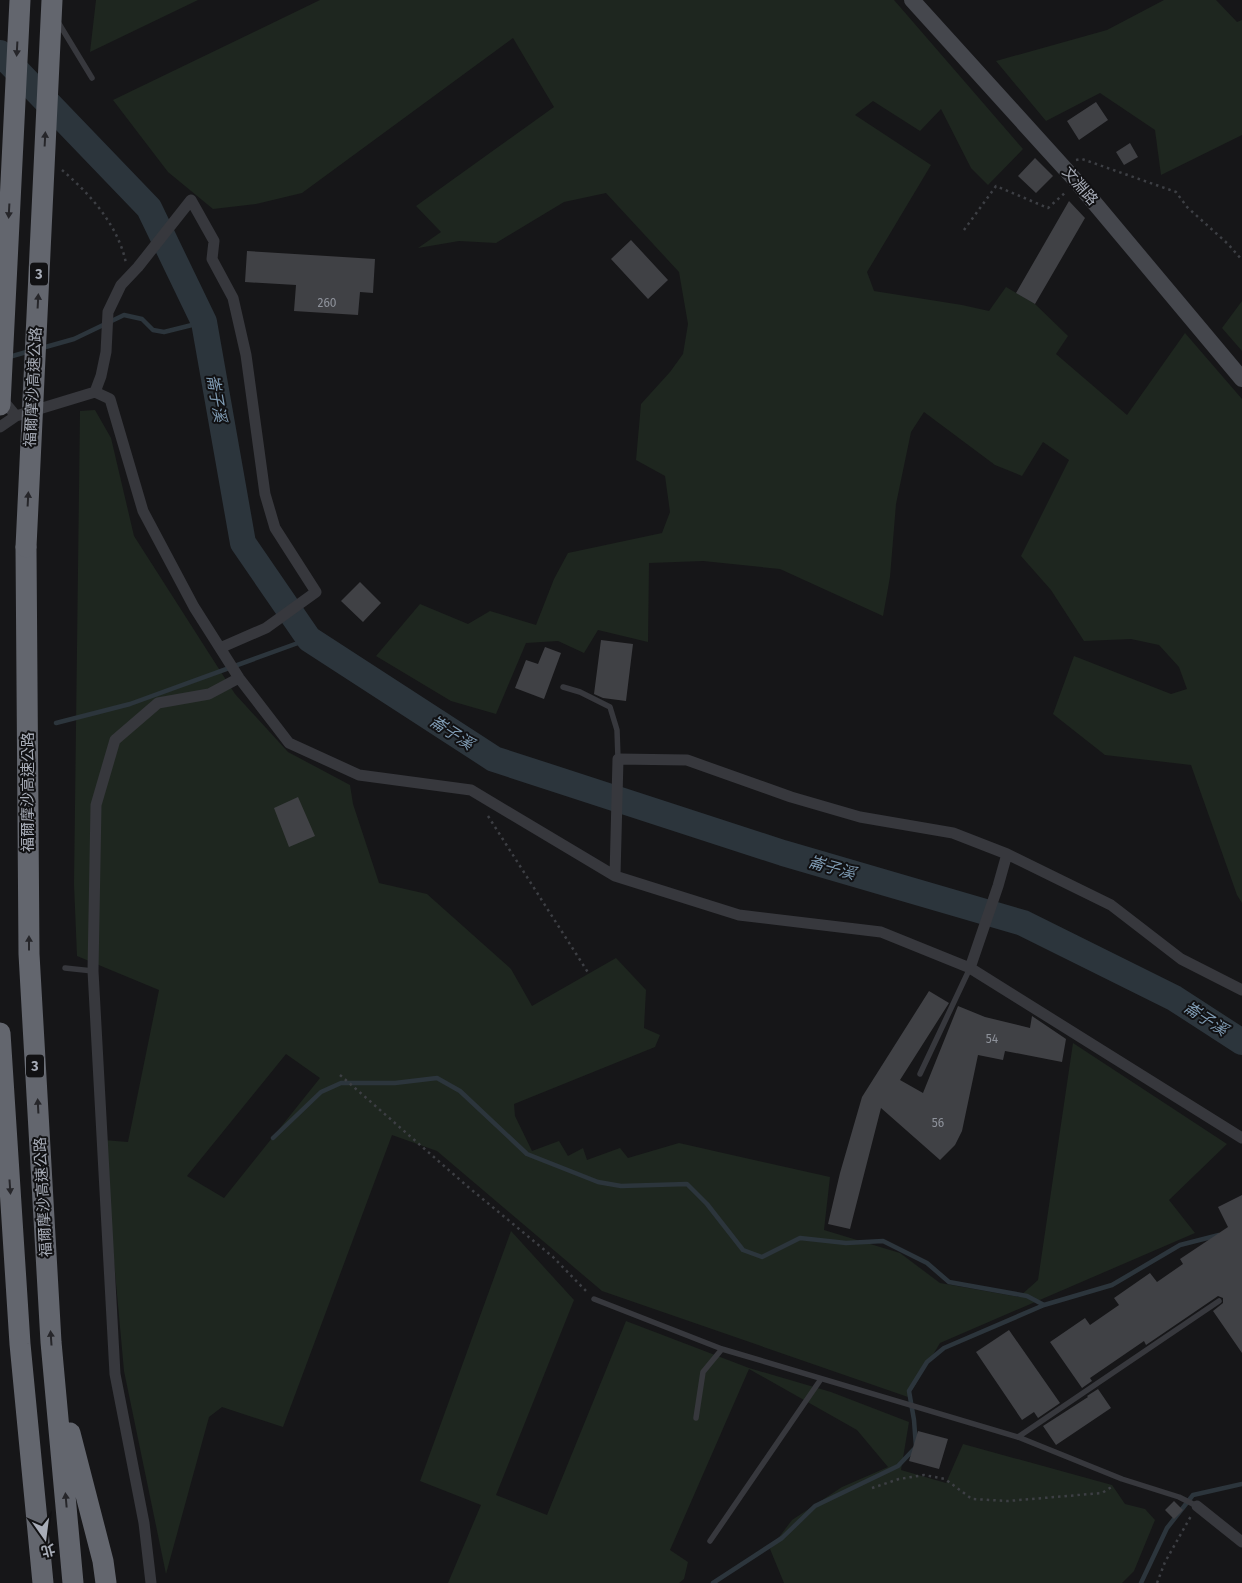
<svg xmlns="http://www.w3.org/2000/svg" width="1242" height="1583" viewBox="0 0 1242 1583" font-family="'Fira Sans','Noto Sans TC',sans-serif">
<style>
.green{fill:#1e261f;fill-rule:evenodd}
.lines{fill:none;stroke-linecap:round;stroke-linejoin:round}
.stream{stroke:#2c353c;stroke-width:4.5}
.river{stroke:#2c353c;stroke-width:26}
.building{fill:#404145}
.path{stroke:#3d3f44;stroke-width:2.5;stroke-dasharray:2.5 4;stroke-linecap:butt}
.lane{stroke:#37383d;stroke-width:5.5}
.street{stroke:#37383d;stroke-width:11}
.secondary{stroke:#45474d;stroke-width:16}
.highway{stroke:#63666e;stroke-width:21}
.highway-bridge{stroke:#63666e;stroke-width:21}
.oneway{fill:#26262a}
.labels{text-anchor:middle;stroke-width:4;stroke-linejoin:round;paint-order:stroke}
.number-label{font-size:12px;fill:#8e929b}
.shield{fill:#111113;stroke:#7b7e86;stroke-width:1}
.shield-label{font-size:14px;font-weight:bold;fill:#a8adb8}
.street-label{font-size:15px;fill:#a8adb8;stroke:#111113}
.water-label{font-size:16px;font-style:italic;fill:#7f9bb3;stroke:#111113}
</style>
<rect width="100%" height="100%" fill="#161618"/>
<path class="green" d="M96,0H198L90,52Z
M320,0H894L1023,149L988,185L971,168L941,109L920,131L873,101L855,115L931,165L867,272L874,291L962,305L989,311L1006,287L1035,304L1068,336L1056,354L1127,415L1185,333L1242,399V903L1237,895L1191,765L1105,755L1053,714L1074,656L1171,694L1187,689L1179,667L1159,645L1131,639L1084,641L1051,590L1021,556L1069,460L1043,442L1022,476L995,465L924,412L911,432L896,504L890,577L883,616L780,569L703,561L649,563L648,642L598,630L584,653L558,641L526,643L496,714L451,701L376,656L420,604L468,624L490,611L536,625L554,579L568,553L662,533L670,512L665,476L636,460L641,404L670,372L683,354L688,324L679,272L606,193L564,202L496,243L459,241L418,248L441,232L416,206L554,107L513,38L302,193L256,204L213,209L168,172L113,100Z
M1164,0H1216L1237,22L1242,20V135L1161,175L1155,130L1100,93L1046,121L996,61L1107,30Z
M1242,301V351L1222,328Z
M95,410L111,438L134,536L235,694L288,752L350,785L353,804L379,883L427,894L511,969L532,1006L616,958L646,990L644,1028L660,1035L655,1047L514,1104L515,1116L532,1151L559,1141L568,1156L583,1148L587,1160L620,1148L628,1158L679,1143L830,1177L824,1230L900,1253L940,1283L1019,1297L1038,1280L1073,1043L1227,1144L1169,1200L1195,1233L940,1343L908,1397L602,1291L437,1151L392,1135L283,1427L222,1407L209,1417L166,1574L124,1371L103,1140L128,1142L159,990L77,956L74,884L80,411ZM286,1054L320,1078L224,1198L187,1176Z
M511,1231L574,1300L496,1495L547,1515L626,1321L749,1368L831,1392L909,1422L901,1470L946,1483L963,1444L1112,1485L1125,1504L1145,1509L1155,1520L1134,1571L1122,1583H784L770,1549L792,1520L842,1487L888,1467L857,1430L749,1369L670,1550L688,1562L684,1579L679,1583H448L481,1505L420,1481Z"/>
<g class="lines">
<path class="stream" d="M42,348L74,339L124,315L142,319L153,330L164,332L204,322
M9,357L30,351
M56,723L130,704L309,639
M273,1138L321,1092L341,1083H395L437,1078L460,1091L527,1154L598,1182L621,1186L687,1184L707,1204L743,1250L762,1257L800,1238L846,1243L883,1241L927,1263L949,1282L1027,1296L1044,1305
M713,1583L782,1538L815,1506L898,1466L916,1447L914,1420L909,1391L927,1362L944,1348L1044,1305L1112,1285L1180,1245L1219,1235
M1141,1583L1167,1528L1193,1495L1242,1484"/>
<path class="river" d="M0,53L149,208L204,322L243,543L309,639L494,759L783,853L1023,923L1174,998L1242,1042"/>
</g>
<path class="building" d="M1096,102L1108,120L1079,140L1067,121Z
M1130,143L1138,157L1124,165L1116,152Z
M1035,158L1053,176L1036,193L1018,176Z
M1069,201L1085,218L1035,304L1016,293Z
M631,240L668,280L648,299L611,259Z
M247,251L375,259L373,293L360,292L358,315L294,311L296,285L245,282Z
M360,582L381,603L363,622L341,601Z
M601,640L633,644L626,701L603,698L594,694Z
M545,647L561,653L544,699L515,688L526,660L538,664Z
M298,797L315,836L289,847L274,808Z
M929,991L949,1003L900,1080L923,1093L958,1006L985,1017L1030,1028L1032,1016L1066,1039L1062,1062L1005,1051L1003,1060L978,1055L962,1131L955,1145L940,1160L881,1108L850,1229L828,1224L840,1173L862,1097Z
M1242,1195V1353L1213,1311L1223,1303V1298L1218,1296L1146,1345L1144,1341L1090,1378L1092,1381L1082,1388L1050,1342L1085,1318L1090,1325L1119,1305L1114,1298L1150,1273L1157,1282L1183,1264L1180,1259L1228,1227L1218,1207Z
M1009,1330L1060,1403L1038,1418L1034,1412L1022,1420L976,1352Z
M1098,1389L1111,1408L1056,1445L1043,1426L1088,1397L1087,1396Z
M918,1431L948,1439L939,1469L909,1461Z
M1174,1501L1183,1510L1174,1519L1165,1510Z"/>
<g class="lines">
<path class="path" d="M1076,160L1082,159L1176,192L1187,207L1228,244L1242,260
M62,170C90,194 118,225 126,263
M964,230L996,186L1048,208L1067,191
M488,816L589,974
M340,1075L467,1186L553,1257L587,1292
M872,1488L899,1479L924,1475L945,1479L972,1499L1008,1501L1102,1493L1113,1486
M1157,1583L1165,1562L1191,1516"/>
<path class="lane" d="M58,22L92,78
M563,687L580,692L610,707L617,730L618,759
M65,968L93,971
M920,1074L970,968
M594,1299L722,1349L1018,1437L1122,1479L1179,1497L1197,1506
M696,1418L703,1372L722,1349
M1018,1437L1219,1301
M710,1541L821,1379"/>
<path class="street" d="M95,392L101,376L106,352L108,312L121,285L138,267L191,200L214,241L212,259L233,298L246,355L265,494L275,528L316,592L266,628L220,648
M1,398L16,416L95,392L110,399L143,511L194,607L239,678L289,743L359,775L471,790L615,876L739,915L881,932L970,968L1242,1138
M0,427L16,416
M615,876L618,759L687,760L791,797L860,817L953,833L1007,854
M970,968L998,886L1007,854L1111,905L1181,959L1242,990
M1197,1506L1242,1542
M151,1583L144,1523L115,1374L93,971L96,805L115,740L158,703L209,694L239,678"/>
<path class="secondary" d="M912,0L1077,182L1242,379"/>
<path class="highway" d="M26,547L29,954L51,1342L73,1583
M0,1033L20,1344L43,1583
M70,1433L103,1561L106,1583"/>
<path class="highway-bridge" d="M0,405L20,0
M26,547L52,0"/>
</g>
<defs><path id="oneway-solid" d="M-6-.8H1V-3.2L6.5 0L1 3.2V.8H-6Z" transform="scale(1.25)"/></defs>
<g class="oneway">
<use href="#oneway-solid" transform="translate(17 49) rotate(93)"/>
<use href="#oneway-solid" transform="translate(45 139) rotate(-87)"/>
<use href="#oneway-solid" transform="translate(9 211) rotate(93)"/>
<use href="#oneway-solid" transform="translate(38 301) rotate(-87)"/>
<use href="#oneway-solid" transform="translate(28 499) rotate(-87)"/>
<use href="#oneway-solid" transform="translate(29 943) rotate(-90)"/>
<use href="#oneway-solid" transform="translate(38 1106) rotate(-93)"/>
<use href="#oneway-solid" transform="translate(10 1187) rotate(86)"/>
<use href="#oneway-solid" transform="translate(51 1338) rotate(-94)"/>
<use href="#oneway-solid" transform="translate(66 1500) rotate(-95)"/>
</g>
<g class="labels">
<g class="number-label">
<text x="327" y="307">260</text>
<text x="992" y="1043">54</text>
<text x="938" y="1127">56</text>
</g>
<g class="shield">
<rect x="30" y="262.5" width="18" height="23" rx="4"/>
<rect x="26" y="1054.5" width="18" height="23" rx="4"/>
</g>
<g class="shield-label">
<text x="39" y="279">3</text>
<text x="35" y="1071">3</text>
</g>
<g class="street-label">
<text transform="translate(1080 186) rotate(49)" y="5">文淵路</text>
<text transform="translate(33 387) rotate(-87)" y="5">福爾摩沙高速公路</text>
<text transform="translate(28 792) rotate(-90)" y="5">福爾摩沙高速公路</text>
<text transform="translate(43 1197) rotate(-93)" y="5">福爾摩沙高速公路</text>
</g>
<g class="water-label">
<text transform="translate(217 398) rotate(80)" y="6">崙子溪</text>
<text transform="translate(452 732) rotate(33)" y="6">崙子溪</text>
<text transform="translate(832 867) rotate(16)" y="6">崙子溪</text>
<text transform="translate(1206 1018) rotate(33)" y="6">崙子溪</text>
</g>
</g>
<g transform="translate(45 1538) rotate(166)" stroke="#111113" stroke-width="4" paint-order="stroke">
<path d="M0-4L9 19L0 12L-9 19Z" fill="#a8adb8"/>
<text y="-8" font-size="14" font-weight="bold" text-anchor="middle" fill="#a8adb8">北</text>
</g>
</svg>
